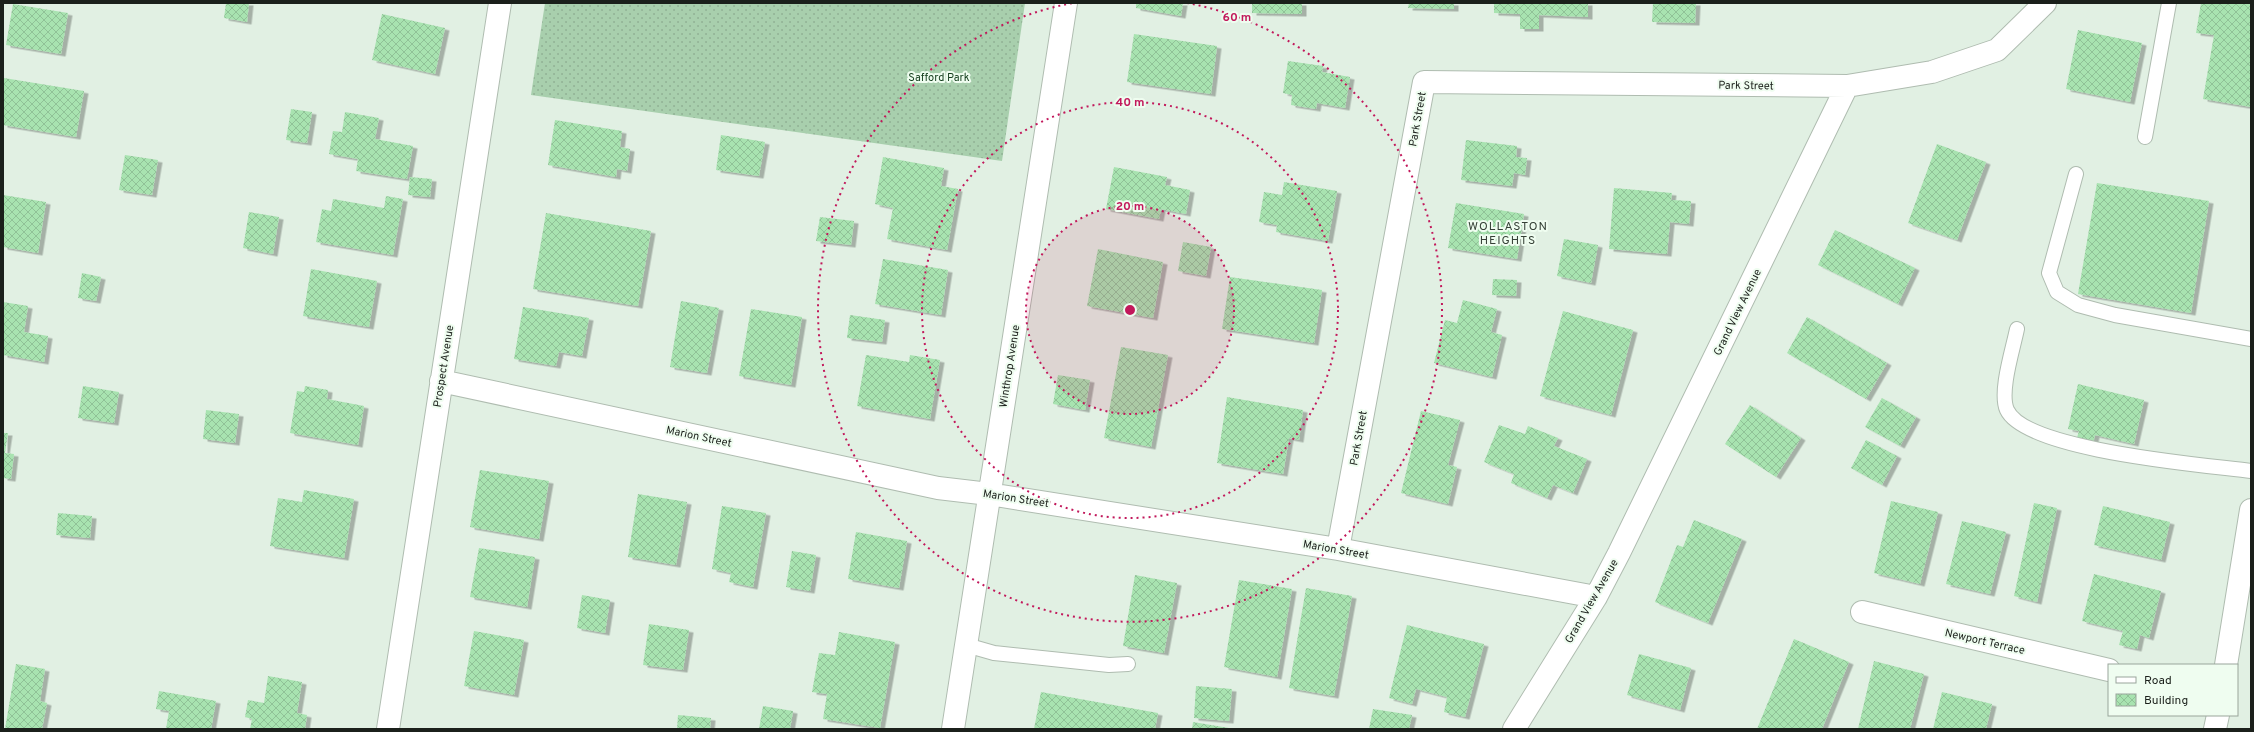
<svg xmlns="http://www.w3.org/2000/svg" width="2254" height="732" viewBox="0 0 2254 732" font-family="Overpass,sans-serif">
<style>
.grass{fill:url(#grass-dots)}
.building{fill:url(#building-cross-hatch);filter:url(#shadow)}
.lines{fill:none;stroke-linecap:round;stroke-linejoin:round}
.service-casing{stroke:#afbcb0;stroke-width:16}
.minor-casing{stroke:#afbcb0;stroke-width:24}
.secondary-casing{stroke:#afbcb0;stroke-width:24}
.service{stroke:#fff;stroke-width:14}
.minor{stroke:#fff;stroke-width:22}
.secondary{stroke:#fff;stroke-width:22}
.ring{fill:none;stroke:#c2185b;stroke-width:2;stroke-dasharray:2 4}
.labels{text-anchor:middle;stroke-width:4;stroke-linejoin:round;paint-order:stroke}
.park-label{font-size:11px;fill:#133d1c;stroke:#effdf0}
.street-label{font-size:11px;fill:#1b201b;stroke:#effdf0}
.neighbourhood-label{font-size:12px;letter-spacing:1px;fill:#354036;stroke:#effdf0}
.centre{fill:#c2185b;stroke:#effdf0;stroke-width:2}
.ring-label{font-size:12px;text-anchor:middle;font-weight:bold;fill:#c2185b;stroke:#effdf0;stroke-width:4;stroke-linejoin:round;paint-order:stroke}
</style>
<defs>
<pattern id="grass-dots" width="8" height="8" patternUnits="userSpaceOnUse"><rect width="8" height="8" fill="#a8cfad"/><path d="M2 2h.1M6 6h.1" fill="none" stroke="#90b194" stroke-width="1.8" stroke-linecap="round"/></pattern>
<pattern id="building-cross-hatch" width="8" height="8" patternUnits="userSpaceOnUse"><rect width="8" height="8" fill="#a8e3b0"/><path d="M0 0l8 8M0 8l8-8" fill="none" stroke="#90c297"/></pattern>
<filter id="shadow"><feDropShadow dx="4.5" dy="2.5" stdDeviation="0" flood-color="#0004"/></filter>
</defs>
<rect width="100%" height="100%" fill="#e1f0e3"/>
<path class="grass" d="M545,3H1025L1002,161L531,95Z"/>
<path class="building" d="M226,3H249L247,22L224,18Z
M1136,3H1183L1181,16L1136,8Z
M1252,3H1302V14L1252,13Z
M1409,3H1454V9L1408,8Z
M1494,3H1588V17L1539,15V29H1520V14L1494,13Z
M1653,3H1696L1695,23L1652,22Z
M2201,3H2251V107L2203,99L2214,35L2196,33Z
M13,4L68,13L61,54L6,45Z
M382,14L445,28L435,74L372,60Z
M2078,30L2142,43L2130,102L2066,89Z
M1134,34L1217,46L1211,94L1127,82Z
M1288,61L1323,66L1322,72L1350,77L1345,108L1317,103L1316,109L1291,105L1292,95L1283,93Z
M4,78L84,91L76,137L3,125Z
M291,109L312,112L307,143L286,140Z
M345,112L379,118L375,139L413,146L407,179L356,171L358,159L329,154L333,131L342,132Z
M555,120L622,131L620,147L630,149L627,171L617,169L616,177L548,165Z
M721,135L765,142L759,176L716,170Z
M1466,140L1517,146L1516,157L1527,158L1525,175L1514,173L1512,186L1461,180Z
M1937,144L1986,162L1957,240L1908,223Z
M125,155L158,160L152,195L119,190Z
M883,157L944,168L941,186L958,189L947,250L887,239L893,208L875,204Z
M1114,167L1167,177L1165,185L1190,190L1186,214L1161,209L1159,219L1106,209Z
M410,177L432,179L430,197L408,195Z
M1284,182L1337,191L1328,241L1276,232L1277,225L1259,222L1264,192L1282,195Z
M2097,183L2209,201L2191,313L2078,294Z
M1614,188L1672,193L1671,200L1691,201L1689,224L1670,222L1667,254L1609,249Z
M3,195L46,202L38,253L3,247Z
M386,196L403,199L393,255L316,242L322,209L331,211L333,199L384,208Z
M1456,203L1524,214L1517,259L1448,248Z
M249,212L279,217L273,254L243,248Z
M546,213L651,231L638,306L533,289Z
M820,217L854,221L851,245L816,241Z
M1835,230L1915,268L1898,304L1818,265Z
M1564,239L1598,245L1591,283L1557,276Z
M1183,242L1211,247L1206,276L1178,271Z
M1098,249L1163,262L1153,318L1087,306Z
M883,259L948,270L941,315L875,304Z
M311,269L377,281L369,327L303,316Z
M82,273L101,277L96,301L78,298Z
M1230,277L1322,290L1314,343L1222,329Z
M1493,279L1517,280L1516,296L1492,295Z
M1463,300L1497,309L1491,332L1502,335L1492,377L1434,363L1445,320L1457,323Z
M681,301L719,308L707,373L670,367Z
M3,302L28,306L24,332L48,336L44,362L3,355Z
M523,307L589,318L582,356L559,352L556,366L514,359Z
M751,309L802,317L791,385L739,376Z
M1563,311L1633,330L1611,415L1540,396Z
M850,315L885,320L882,342L847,338Z
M1807,317L1887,363L1866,399L1787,353Z
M1121,347L1168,355L1151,447L1104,438Z
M866,355L909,362L910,355L940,360L930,419L857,406Z
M1058,375L1090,380L1085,410L1053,404Z
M2078,384L2144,400L2134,444L2095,435L2093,444L2076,441L2079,431L2068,429Z
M83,386L119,392L114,423L78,418Z
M305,386L328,390L327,399L364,406L358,445L290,433L297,391L304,392Z
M1227,397L1303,410L1299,440L1289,438L1283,474L1217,463Z
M1882,398L1916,417L1900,446L1865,427Z
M1750,405L1801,438L1776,477L1725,444Z
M206,410L239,414L235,443L203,439Z
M1421,411L1460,420L1448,465L1457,467L1448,504L1401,493Z
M1499,425L1525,434L1528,426L1558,438L1554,446L1587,459L1573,493L1553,485L1547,498L1511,483L1514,474L1484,462Z
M3,433H8L5,453L14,454L11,479L3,478Z
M1866,440L1897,456L1882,485L1851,468Z
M480,470L549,481L539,539L470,527Z
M304,490L354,499L344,558L270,546L278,498L302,502Z
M638,494L687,502L676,565L628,557Z
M1891,501L1938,512L1920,584L1874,573Z
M2034,503L2057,508L2037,602L2014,596Z
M722,506L766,513L753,587L729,582L731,573L712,569Z
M2103,506L2170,522L2161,560L2094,545Z
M58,513L92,516L90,538L56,535Z
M1694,520L1742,539L1708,623L1655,602L1677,545L1683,547Z
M1962,521L2006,532L1990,594L1946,584Z
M856,532L907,541L899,588L848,579Z
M479,548L535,557L527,607L470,597Z
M792,551L816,555L810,591L786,587Z
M2094,574L2161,591L2149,638L2140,635L2137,649L2119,645L2123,631L2082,621Z
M1135,575L1177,583L1164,653L1123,646Z
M1239,580L1292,589L1277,677L1224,667Z
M1306,588L1352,596L1334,696L1289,688Z
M582,595L610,600L605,633L577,628Z
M649,624L689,630L683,670L643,665Z
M1407,625L1484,644L1465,717L1444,712L1447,697L1416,689L1412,704L1389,698Z
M474,631L524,640L514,695L464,686Z
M839,632L895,642L880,728L823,719L827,694L812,692L819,653L835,655Z
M1794,639L1849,662L1822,729H1757Z
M1639,654L1691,668L1680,710L1627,695Z
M1874,661L1924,674L1910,729H1858Z
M16,664L45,669L40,701L47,703L42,729H5Z
M268,676L302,682L297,713L307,715L305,729H250L252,719L245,717L248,700L264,703Z
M1196,686L1232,689L1229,721L1194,718Z
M159,691L216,701L211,729H166L169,711L156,709Z
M1041,692L1158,713L1155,729H1034Z
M1942,692L1992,704L1986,729H1933Z
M763,706L793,711L790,729H759Z
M1373,709L1412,715L1409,729H1369Z
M678,715L711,718L710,729H677Z
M1193,722L1229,728V729H1192Z"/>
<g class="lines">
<defs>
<path id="service" d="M2145,137L2169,3
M2076,174L2049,273L2057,292L2078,305L2115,315L2251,339
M2017,329C2013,349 1999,392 2007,410C2026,451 2206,465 2251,471
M966,645L994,653L1109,665L1128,664"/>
<path id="minor" d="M441,381L938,488L989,494L1338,549L1596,597
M1338,549L1424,82L1847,86L1932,72L1997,50L2045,3
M1862,612L2109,670
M388,729L500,3
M953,729L1066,3
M1514,729L1596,597L1619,553L1847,86"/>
<path id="secondary" d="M2226,665L2251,510
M2215,729L2218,715"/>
</defs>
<use href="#service" class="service-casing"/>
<use href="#minor" class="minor-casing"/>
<use href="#secondary" class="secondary-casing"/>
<use href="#service" class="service"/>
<use href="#minor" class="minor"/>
<use href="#secondary" class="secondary"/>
</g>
<circle cx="1130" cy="310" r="104" fill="#c2185b" fill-opacity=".12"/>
<g class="ring">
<circle cx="1130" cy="310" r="104"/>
<circle cx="1130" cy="310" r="208"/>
<path d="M1187 3A312 312 0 1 1 1073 3"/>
</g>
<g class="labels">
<g class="park-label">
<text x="939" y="81">Safford Park</text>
</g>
<g class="street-label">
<text transform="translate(1746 85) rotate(1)" y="4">Park Street</text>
<text transform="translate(1417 119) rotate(-80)" y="4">Park Street</text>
<text transform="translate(1737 312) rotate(-64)" y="4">Grand View Avenue</text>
<text transform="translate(443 366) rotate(-81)" y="4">Prospect Avenue</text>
<text transform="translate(1009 366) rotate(-81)" y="4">Winthrop Avenue</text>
<text transform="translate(699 436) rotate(12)" y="4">Marion Street</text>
<text transform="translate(1358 438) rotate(-80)" y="4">Park Street</text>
<text transform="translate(1016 498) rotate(9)" y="4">Marion Street</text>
<text transform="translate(1336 549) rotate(10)" y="4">Marion Street</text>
<text transform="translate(1591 601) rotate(-60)" y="4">Grand View Avenue</text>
<text transform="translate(1985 641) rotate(13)" y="4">Newport Terrace</text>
</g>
<g class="neighbourhood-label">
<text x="1508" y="230">WOLLASTON<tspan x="1508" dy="14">HEIGHTS</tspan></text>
</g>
</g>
<circle cx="1130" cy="310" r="6" class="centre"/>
<g class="ring-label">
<text x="1237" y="21">60 m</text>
<text x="1130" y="106">40 m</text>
<text x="1130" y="210">20 m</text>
</g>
<rect width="2254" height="732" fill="none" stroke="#1b201b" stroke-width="8"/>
<rect x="2108" y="664" width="130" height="52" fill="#effdf0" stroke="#9aa59b"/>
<rect x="2116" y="677" width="20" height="6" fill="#ffffff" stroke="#9aa59b"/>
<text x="2144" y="684" font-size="12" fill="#1b201b">Road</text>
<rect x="2116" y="694" width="20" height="12" fill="url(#building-cross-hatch)" stroke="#9aa59b"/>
<text x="2144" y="704" font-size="12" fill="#1b201b">Building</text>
</svg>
